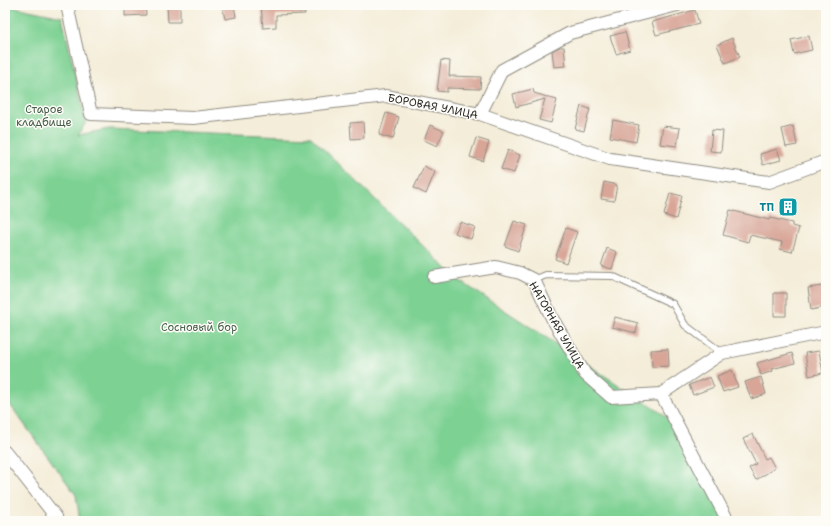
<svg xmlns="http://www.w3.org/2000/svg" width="831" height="526" viewBox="0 0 831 526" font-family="'Shantell Sans',sans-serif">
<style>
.green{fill:#7dd193;stroke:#547e5f}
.building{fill:#d8a597}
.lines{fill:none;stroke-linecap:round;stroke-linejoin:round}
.service-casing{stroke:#908c82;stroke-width:8}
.minor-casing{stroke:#908c82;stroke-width:14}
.service{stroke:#fff;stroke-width:6}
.minor{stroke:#fff;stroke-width:12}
.labels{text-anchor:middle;stroke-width:3;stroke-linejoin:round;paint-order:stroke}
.street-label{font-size:11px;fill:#2b2b2b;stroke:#fdfcf7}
.park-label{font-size:11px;fill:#445d4a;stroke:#fdfcf7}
.culture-label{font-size:11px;font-weight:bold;fill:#0d838f;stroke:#fdfcf7;text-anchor:end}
</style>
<rect width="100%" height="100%" fill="#fdfcf7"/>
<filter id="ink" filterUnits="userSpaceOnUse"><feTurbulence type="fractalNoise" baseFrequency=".025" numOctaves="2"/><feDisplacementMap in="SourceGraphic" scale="8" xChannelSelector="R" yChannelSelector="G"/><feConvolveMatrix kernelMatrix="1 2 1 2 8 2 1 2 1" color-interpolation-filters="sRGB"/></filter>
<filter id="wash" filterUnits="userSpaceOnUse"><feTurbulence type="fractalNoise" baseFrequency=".012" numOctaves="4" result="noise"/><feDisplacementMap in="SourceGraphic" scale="16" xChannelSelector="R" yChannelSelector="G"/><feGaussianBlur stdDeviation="0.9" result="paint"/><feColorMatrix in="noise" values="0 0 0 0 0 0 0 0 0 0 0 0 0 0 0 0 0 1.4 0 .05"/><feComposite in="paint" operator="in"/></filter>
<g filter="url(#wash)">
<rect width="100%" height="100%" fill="#f4edd9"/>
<path class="green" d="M5,5L62,17L86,122L78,135L109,129L311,137L457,279L666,416L730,521H80L76,495L5,398Z"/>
<g id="blocks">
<path class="building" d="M125,5H145L146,15L125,16Z
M167,5H180V22H168Z
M222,5H234L236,17L225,19Z
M261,5H304L305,14L276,15V27L263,28Z
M695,10L699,24L656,35L652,22Z
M625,32L630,50L616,54L610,36Z
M809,36L812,50L794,54L791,40Z
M732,38L740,57L725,63L717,45Z
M560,47H564L566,66L554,67L552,51Z
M441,60L450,61L449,76L481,77L480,89L447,88V92L437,91Z
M533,89L534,93L557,100L551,123L539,120L545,99L516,107L513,94Z
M581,106L590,109L584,131L575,129Z
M386,113L399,117L393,139L379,135Z
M613,120L639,125L636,142L610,137Z
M363,122L364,138L351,139L350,123Z
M430,125L444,131L437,146L424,140Z
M663,126L680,128L677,146L660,144Z
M793,126L797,145L786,147L782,129Z
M712,130L723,131L721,152L710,151Z
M476,138L489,142L483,161L470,157Z
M777,149L781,160L763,165L760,154Z
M508,150L520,155L514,173L501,169Z
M424,166L435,172L426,194L414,188Z
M604,182L617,185L614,201L601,199Z
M670,193L682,196L676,219L664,215Z
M730,210L769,220L770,218L792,223V226L799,228L792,252L780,249L782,242L750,235L748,242L723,235Z
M514,221L527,225L518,251L505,246Z
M460,222L475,227L471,239L455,233Z
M566,228L577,232L566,263L555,259Z
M607,248L617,252L612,269L601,266Z
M822,286L825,307L811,310L808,288Z
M774,293H786V316H774Z
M615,317L638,323L636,333L612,327Z
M668,349L669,366L652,367L651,350Z
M819,351L823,373L809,376L805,353Z
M792,353L795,363L772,369L773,371L761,375L757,363Z
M732,370L738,387L723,392L717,376Z
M710,377L714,387L693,395L689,385Z
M761,377L766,394L751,399L745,382Z
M753,434L765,459L769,457L775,468L756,480L749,468L756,464L743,439Z"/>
</g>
</g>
<g filter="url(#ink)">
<use href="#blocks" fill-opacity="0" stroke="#908c82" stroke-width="1"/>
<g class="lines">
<defs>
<path id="service" d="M534,280L546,275L612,276L673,304L685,325L722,353"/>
<path id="minor" d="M67,5L91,114L193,118L386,96L480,114L610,159L769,182L826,161
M480,114L502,70L570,33L677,5
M434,277L496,267L520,273L534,280L552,318L585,374L611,397L661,394L722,353L826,332
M661,394L728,521
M5,452L56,517L53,521"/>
</defs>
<use href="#service" class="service-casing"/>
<use href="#minor" class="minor-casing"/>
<use href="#service" class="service"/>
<use href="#minor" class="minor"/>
</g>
</g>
<defs>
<symbol id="building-square" viewBox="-11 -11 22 22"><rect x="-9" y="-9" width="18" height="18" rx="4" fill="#0f9aa8" stroke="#fdfcf7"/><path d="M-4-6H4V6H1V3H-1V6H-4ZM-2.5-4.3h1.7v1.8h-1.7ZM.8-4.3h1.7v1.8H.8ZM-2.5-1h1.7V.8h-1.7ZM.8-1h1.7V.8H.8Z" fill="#fff"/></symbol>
</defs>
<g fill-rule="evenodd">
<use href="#building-square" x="777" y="196" width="22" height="22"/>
</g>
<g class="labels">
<g class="street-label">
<text transform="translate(433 106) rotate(11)" y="4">БОРОВАЯ УЛИЦА</text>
<text transform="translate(557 325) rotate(60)" y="4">НАГОРНАЯ УЛИЦА</text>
</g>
<g class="park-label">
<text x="44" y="113">Старое<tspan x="44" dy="13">кладбище</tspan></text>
<text x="199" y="331">Сосновый бор</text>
</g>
<g class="culture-label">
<text x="774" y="211">ТП</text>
</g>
</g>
<rect width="831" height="526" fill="none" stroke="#fdfcf7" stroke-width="20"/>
</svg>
